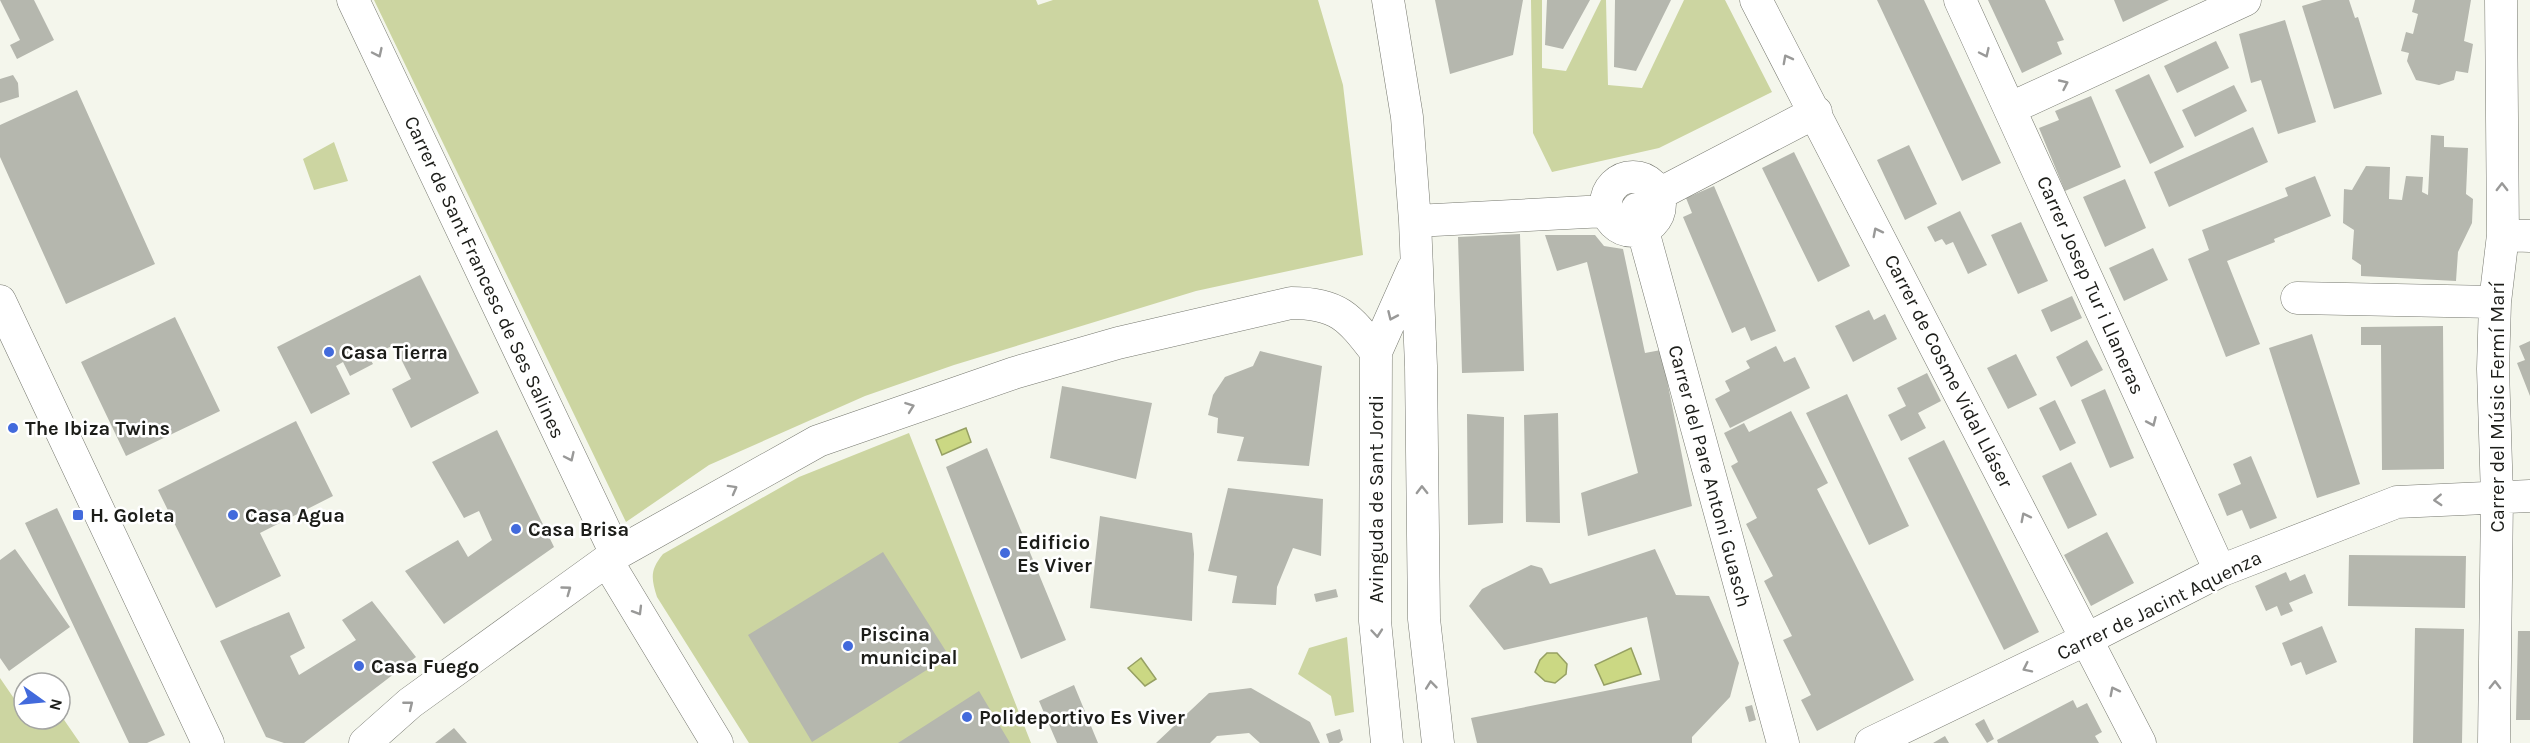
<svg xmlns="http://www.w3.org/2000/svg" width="2530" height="743" viewBox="0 0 2530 743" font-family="Karla,sans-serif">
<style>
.green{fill:#ccd5a1}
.water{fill:#cbd883;stroke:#96a063;stroke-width:1.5}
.building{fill:#b5b7ae}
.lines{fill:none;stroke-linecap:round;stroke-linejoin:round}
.minor-casing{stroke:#76786f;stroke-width:33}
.minor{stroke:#fff;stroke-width:32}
.oneway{stroke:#999998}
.poi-dot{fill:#426adc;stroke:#fff;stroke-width:2}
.labels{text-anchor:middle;stroke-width:5;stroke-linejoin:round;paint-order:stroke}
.street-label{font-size:20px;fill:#1c1d19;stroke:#fff}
.poi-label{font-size:20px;font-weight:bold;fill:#1c1d19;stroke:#fff;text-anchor:start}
</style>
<rect width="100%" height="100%" fill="#f4f6ec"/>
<path class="green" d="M374,0H1036L1038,5L1053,0H1318L1343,85L1363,255L1196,291L954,365L865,396L709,465L626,522Z
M1531,0H1542V68L1566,71L1601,0H1606L1608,85L1642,88L1684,0H1725L1772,92L1659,148L1552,172L1533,133Z
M334,142L348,181L314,190L303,159Z
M909,433L1031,743H749L657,597C651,578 650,570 663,554L799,477Z
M1347,637L1354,712L1335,716L1331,696L1298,674L1309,648Z
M0,678L24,713V719H28L33,725L42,719H60V714L80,743H0Z"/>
<path class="water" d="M966,428L971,442L942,455L936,440Z
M1631,648L1641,674L1604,685L1595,665Z
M1547,653H1557L1567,664L1566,674L1555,683L1545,681L1535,672L1540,660Z
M1141,658L1156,679L1145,686L1128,668Z"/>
<path class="building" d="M0,0H34L54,40L17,59L10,45L20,40Z
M1435,0H1523L1513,55L1450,74Z
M1547,0H1590L1563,49L1545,45Z
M1615,0H1671L1636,71L1614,67Z
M1877,0H1924L2001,163L1962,181Z
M1988,0H2045L2064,40L2057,42L2062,54L2022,73Z
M2114,0H2169L2123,22Z
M2322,0H2349L2355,18L2358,17L2382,94L2334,109L2302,6Z
M2415,0H2471L2464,41L2473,44L2468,73L2456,71L2454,80L2439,85L2416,80L2407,61L2409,53L2401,51L2406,32L2413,34L2418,14L2412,12Z
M2285,20L2316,122L2278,134L2261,80L2251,83L2239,34Z
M2216,41L2229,68L2177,93L2164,66Z
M2149,74L2184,147L2150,164L2115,90Z
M13,75L18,83L19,97L0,103V79Z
M2234,85L2247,111L2195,137L2182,110Z
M77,90L155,264L66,304L0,157V125Z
M2091,96L2121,167L2065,191L2039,128L2059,120L2055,111Z
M2253,127L2268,162L2169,207L2154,172Z
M2431,135L2444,136V147L2468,148L2466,194L2473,199L2472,223L2458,252L2456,281L2361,276V265L2352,259L2354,230L2343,223L2344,189L2352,190L2366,166L2390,167L2389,199L2402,200L2406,176L2423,177L2422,192L2428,195Z
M1909,145L1937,204L1905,220L1877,160Z
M1794,152L1850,266L1818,282L1762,168Z
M2315,176L2331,216L2274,239L2275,242L2227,261L2260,344L2226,357L2188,259L2209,250L2202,230L2288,196L2285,188Z
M2125,179L2146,228L2105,247L2083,197Z
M1714,186L1776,331L1751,341L1745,327L1732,333L1683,217L1692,213L1686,198Z
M1960,211L1987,265L1968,274L1953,242L1946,245L1942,239L1935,242L1927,227Z
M2021,222L2048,281L2018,294L1991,235Z
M1520,234L1524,371L1462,373L1458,237Z
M1545,235H1595L1604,246L1623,249L1645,353L1661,350L1692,506L1588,536L1581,493L1638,473L1587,262L1557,271Z
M2153,248L2168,280L2124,301L2109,268Z
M420,275L479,393L411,428L392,389L411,379L394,345L369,357L373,364L350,376L343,362L336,366L350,394L311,414L277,347Z
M2072,296L2082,318L2051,332L2041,310Z
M1869,310L1874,320L1885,314L1897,339L1853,362L1835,326Z
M175,317L220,411L126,456L81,362Z
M2443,326L2444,469L2382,470L2381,345H2361V327Z
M2312,334L2360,484L2317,498L2269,348Z
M2087,340L2103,370L2071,387L2056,357Z
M2530,341V396L2517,363L2525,360L2519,346Z
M1776,346L1784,362L1795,357L1810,388L1730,428L1715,399L1730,391L1725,381L1750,368L1746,361Z
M1260,351L1322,366L1309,466L1237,461L1244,437L1217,433L1218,418L1208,415L1213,395L1225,377L1253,366Z
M2016,354L2037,395L2008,409L1987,368Z
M1927,373L1941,401L1918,413L1926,428L1901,441L1888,415L1906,406L1897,388Z
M1062,386L1152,403L1136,479L1050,458Z
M2105,389L2134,458L2110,468L2081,400Z
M1847,394L1909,526L1869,545L1806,413Z
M2055,400L2076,443L2060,451L2039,408Z
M1791,411L1828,483L1817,489L1914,680L1817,731L1801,700L1811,695L1783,640L1792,636L1764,581L1773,576L1746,524L1757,518L1731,466L1738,462L1724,433L1744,423L1749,432Z
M1558,413L1560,523L1526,522L1524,415Z
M1467,414L1504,417L1503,523L1468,525Z
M296,421L333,496L260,533L281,576L216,608L158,490Z
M497,430L554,547L444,624L405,571L458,540L468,557L492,540L479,511L464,518L432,462Z
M1944,440L2039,632L2004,650L1908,458Z
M987,448L1066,640L1021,659L946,467Z
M2251,456L2277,518L2250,529L2242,510L2227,516L2218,494L2241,484L2233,464Z
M2071,462L2097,515L2068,529L2042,476Z
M1228,488L1323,499L1321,556L1293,548L1277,587L1276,605L1232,603L1237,576L1208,571Z
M57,508L165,735L147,743H129L25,523Z
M1100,516L1192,533L1194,554L1192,621L1090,608Z
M2107,532L2134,583L2091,606L2064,555Z
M15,549L70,627L9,671L0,658V560Z
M1655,549L1676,595L1709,596L1739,663L1730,697L1692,737V743H1477L1471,718L1660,680L1647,617L1504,650L1469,606L1482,589L1531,565L1542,568L1550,584Z
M883,552L949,656L812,742L748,635Z
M2349,555L2466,556L2465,608L2348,606Z
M2286,572L2290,581L2305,574L2313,593L2289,603L2293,611L2281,616L2277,606L2266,611L2255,586Z
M1336,589L1338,597L1316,602L1314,594Z
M372,601L416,657L304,743H284L266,737L220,641L289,612L305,648L290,656L299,675L356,640L342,620Z
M2322,626L2337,662L2306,675L2301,662L2291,666L2282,643Z
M2415,628L2464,629L2462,743H2413Z
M2518,631H2530V720H2516Z
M1074,685L1098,743H1057L1039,701Z
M1251,688L1310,722L1320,743H1260L1249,733L1217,736L1210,743H1156L1209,693Z
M979,691L1010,743H898Z
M2073,700L2077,708L2087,703L2102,732L2095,736L2099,743H1998L1997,740Z
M1752,705L1756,720L1749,722L1745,707Z
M1984,719L1994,739L1987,743L1975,724Z
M454,728L467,743H435Z
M1340,729L1343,740L1339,743H1329L1326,734Z
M1945,736L1949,743H1933Z"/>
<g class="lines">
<defs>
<path id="minor" d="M353,0L616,554
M1388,0L1407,117L1415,221L1421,366L1424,619L1438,743
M1756,0L2140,743
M1960,0L2220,571
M2011,108L2245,0
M1606 204a27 27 0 1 1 54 0a27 27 0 1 1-54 0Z
M1659,194L1816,112
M1637,209L1783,743
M1415,221L1606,211
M2503,235L2530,236
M2297,298L2495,302
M0,301L208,743
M607,561L717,743
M365,743L410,703L616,554L818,441L1014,373L1118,343L1291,303C1338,303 1349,317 1376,352
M1387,743L1375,621L1376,352L1413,269
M1871,743L2087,639L2220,571L2397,502L2530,496
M2494,743L2497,497L2493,369L2495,302L2503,235L2501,0"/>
</defs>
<use href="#minor" class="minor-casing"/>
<use href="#minor" class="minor"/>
</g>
<defs><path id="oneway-chevron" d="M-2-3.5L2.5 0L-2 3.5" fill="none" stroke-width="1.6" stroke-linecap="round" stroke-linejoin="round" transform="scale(1.5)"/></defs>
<g class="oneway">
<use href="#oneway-chevron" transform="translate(378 53) rotate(65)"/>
<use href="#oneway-chevron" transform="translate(1985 53) rotate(65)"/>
<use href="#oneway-chevron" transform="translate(1787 59) rotate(-118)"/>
<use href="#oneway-chevron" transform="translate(2064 84) rotate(-25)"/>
<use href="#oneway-chevron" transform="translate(2502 187) rotate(-90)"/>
<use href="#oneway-chevron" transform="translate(1877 232) rotate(-117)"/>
<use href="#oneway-chevron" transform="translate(1392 316) rotate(114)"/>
<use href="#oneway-chevron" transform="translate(910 407) rotate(-20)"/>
<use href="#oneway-chevron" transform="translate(2152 422) rotate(66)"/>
<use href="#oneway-chevron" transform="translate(570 457) rotate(65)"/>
<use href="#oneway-chevron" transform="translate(733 489) rotate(-29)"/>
<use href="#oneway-chevron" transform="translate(1422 490) rotate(-91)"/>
<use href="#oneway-chevron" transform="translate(2438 500) rotate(177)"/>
<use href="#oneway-chevron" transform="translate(2025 517) rotate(-117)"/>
<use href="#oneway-chevron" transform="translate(567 590) rotate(-36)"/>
<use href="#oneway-chevron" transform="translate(638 611) rotate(59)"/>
<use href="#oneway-chevron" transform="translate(1377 633) rotate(85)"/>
<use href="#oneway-chevron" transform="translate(2027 668) rotate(154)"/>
<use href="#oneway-chevron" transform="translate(1431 685) rotate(-96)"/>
<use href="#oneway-chevron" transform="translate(2495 685) rotate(-89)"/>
<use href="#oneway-chevron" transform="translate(2114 691) rotate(-117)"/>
<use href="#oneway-chevron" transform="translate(409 705) rotate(-39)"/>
</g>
<g class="poi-dot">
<circle cx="329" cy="352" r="6"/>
<circle cx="13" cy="428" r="6"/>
<rect x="72" y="509" width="12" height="12" rx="3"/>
<circle cx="233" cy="515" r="6"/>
<circle cx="516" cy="529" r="6"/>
<circle cx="1005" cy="553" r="6"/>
<circle cx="848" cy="646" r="6"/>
<circle cx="359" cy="666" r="6"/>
<circle cx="967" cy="717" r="6"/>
</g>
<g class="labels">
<g class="street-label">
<text transform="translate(485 277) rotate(65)" y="7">Carrer de Sant Francesc de Ses Salines</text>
<text transform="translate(2091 285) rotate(66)" y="7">Carrer Josep Tur i Llaneras</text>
<text transform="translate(1949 371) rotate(63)" y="7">Carrer de Cosme Vidal Lláser</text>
<text transform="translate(2497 407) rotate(-90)" y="7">Carrer del Músic Fermí Marí</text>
<text transform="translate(1710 476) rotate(75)" y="7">Carrer del Pare Antoni Guasch</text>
<text transform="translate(1376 499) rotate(-90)" y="7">Avinguda de Sant Jordi</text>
<text transform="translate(2159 605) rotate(-26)" y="7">Carrer de Jacint Aquenza</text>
</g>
<g class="poi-label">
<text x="341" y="359">Casa Tierra</text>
<text x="25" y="435">The Ibiza Twins</text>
<text x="90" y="522">H. Goleta</text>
<text x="245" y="522">Casa Agua</text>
<text x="528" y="536">Casa Brisa</text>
<text x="1017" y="549">Edificio<tspan x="1017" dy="23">Es Viver</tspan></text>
<text x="860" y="641">Piscina<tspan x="860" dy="23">municipal</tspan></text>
<text x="371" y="673">Casa Fuego</text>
<text x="979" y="724">Polideportivo Es Viver</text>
</g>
</g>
<g transform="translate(42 701) rotate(105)"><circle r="28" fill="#ffffff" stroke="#a4a5a3" stroke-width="1.5"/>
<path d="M0-4.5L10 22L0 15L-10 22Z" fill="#426adc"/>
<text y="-9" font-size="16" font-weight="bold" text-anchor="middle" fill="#1c1d19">N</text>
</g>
</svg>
